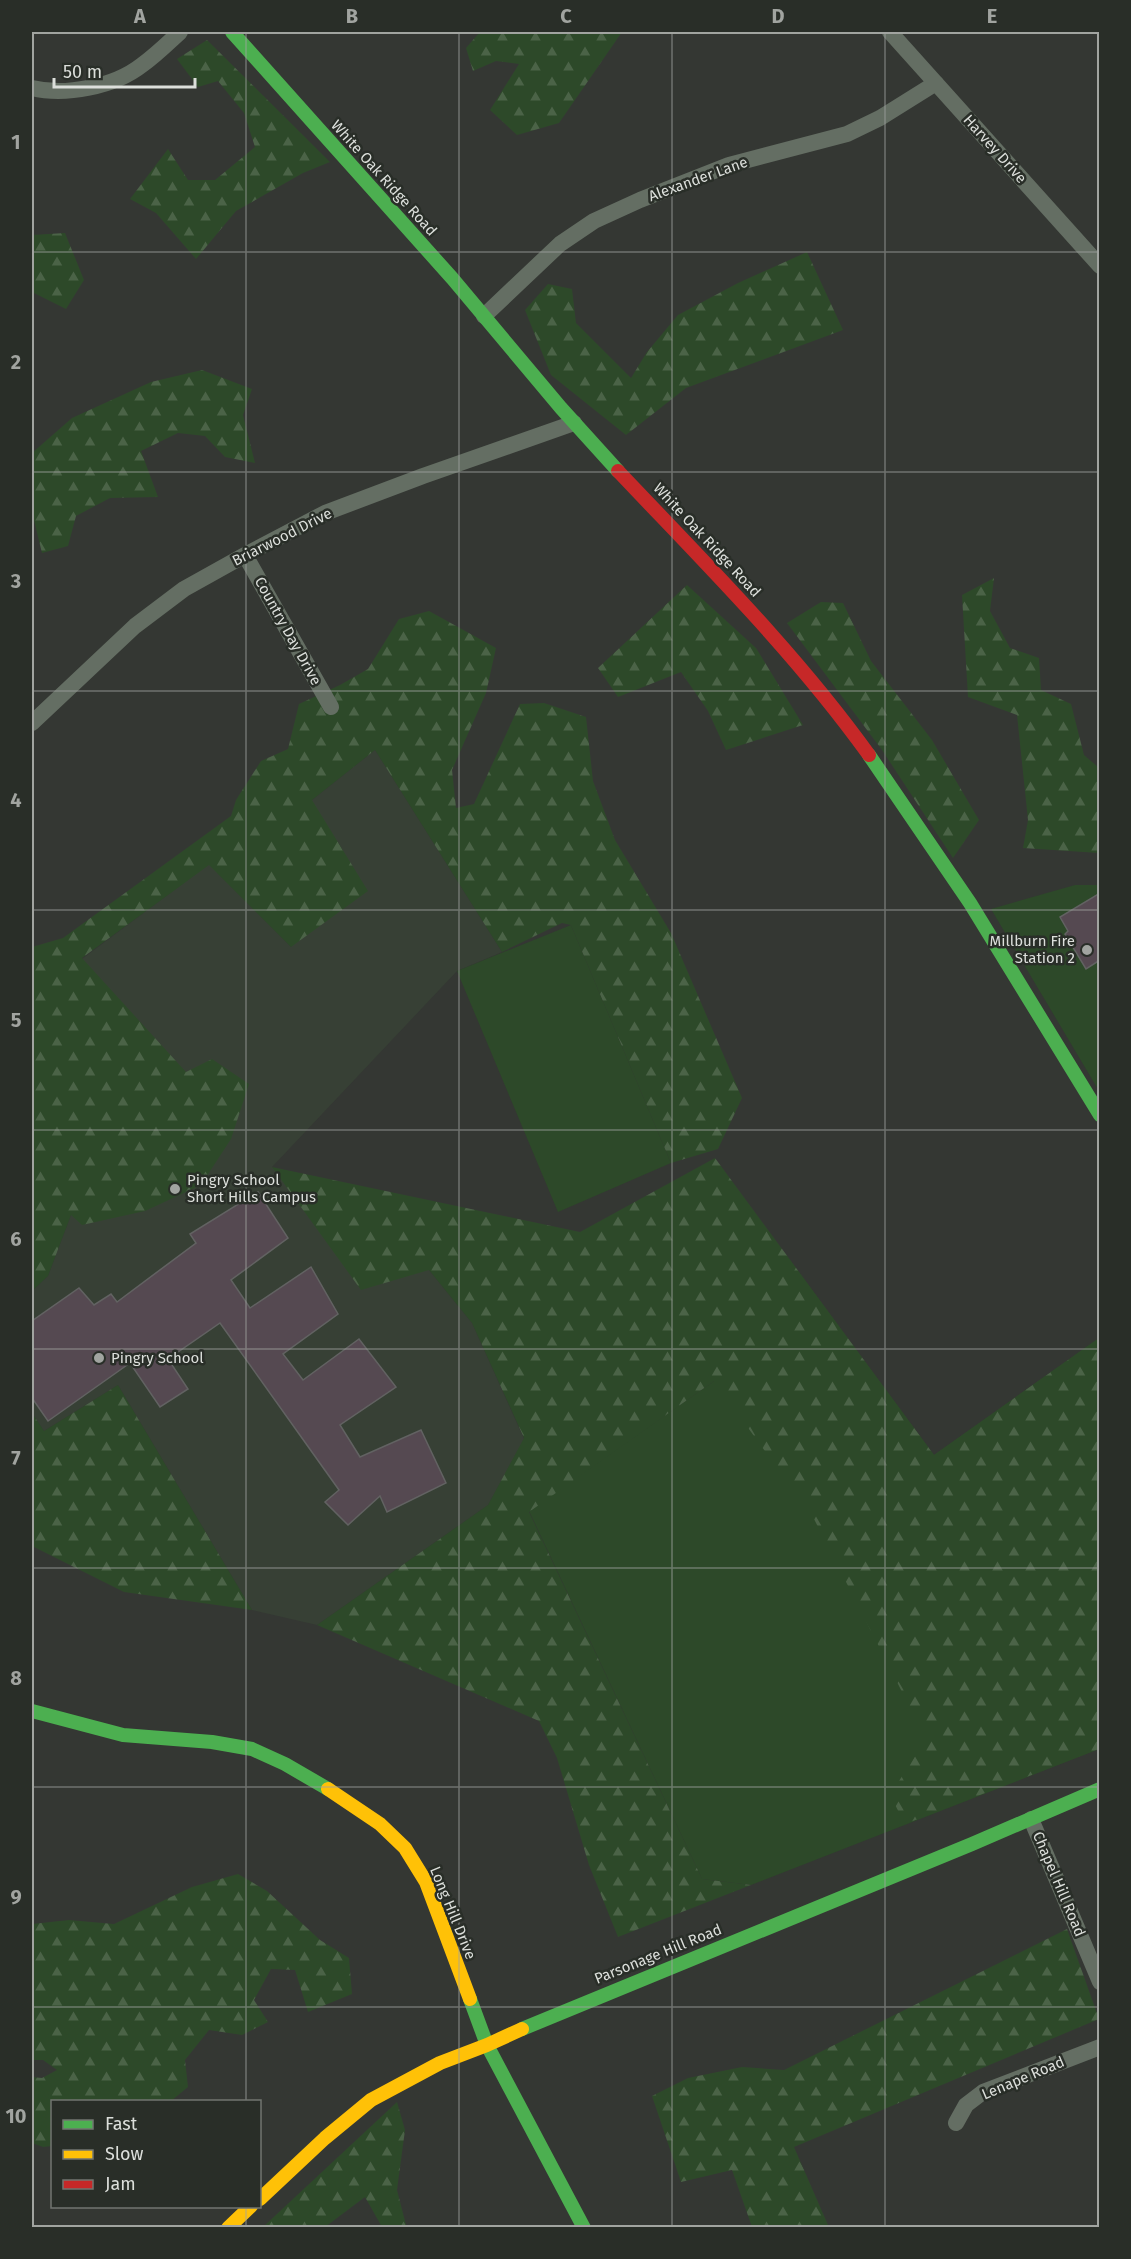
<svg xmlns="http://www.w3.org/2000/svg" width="1131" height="2259" viewBox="0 0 1131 2259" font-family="'Fira Sans',sans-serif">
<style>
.built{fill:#374035}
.green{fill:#2d4929}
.forest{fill:url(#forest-firs)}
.building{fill:#554951;stroke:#626262;stroke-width:1.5}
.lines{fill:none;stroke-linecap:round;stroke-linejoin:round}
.street{stroke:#646e63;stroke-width:16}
.fast{stroke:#4caf50;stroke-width:14}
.slow{stroke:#ffc107;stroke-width:14}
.jam{stroke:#c62828;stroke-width:14}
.grid{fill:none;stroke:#a1a4a0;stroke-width:1.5;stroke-opacity:0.55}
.poi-dot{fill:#a1a4a0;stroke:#292e28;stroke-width:2}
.labels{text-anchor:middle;stroke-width:5;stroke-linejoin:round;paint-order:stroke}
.street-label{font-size:15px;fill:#dcdfdb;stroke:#292e28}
.poi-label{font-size:15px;fill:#dcdfdb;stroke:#292e28;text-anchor:start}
.neatline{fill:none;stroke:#a1a4a0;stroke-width:2}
.grid-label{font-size:20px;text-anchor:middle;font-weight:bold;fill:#a1a4a0}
</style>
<defs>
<pattern id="forest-firs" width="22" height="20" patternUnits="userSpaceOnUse" patternTransform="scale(1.5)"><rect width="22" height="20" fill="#2d4929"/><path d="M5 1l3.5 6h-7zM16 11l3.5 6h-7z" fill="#4b6347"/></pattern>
</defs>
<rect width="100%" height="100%" fill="#343733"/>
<path class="built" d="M375,750L502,952L457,971L272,1167L429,1270L472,1323L524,1439L488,1505L317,1625L252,1610L118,1385L44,1431L32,1413V1291L48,1276L74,1207L82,959L209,864L291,947L312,800Z"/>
<path class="green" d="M1075,885H1099V1091L991,909Z
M571,925L671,1163L558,1212L457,971Z
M790,1260L934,1455L1099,1338V1749L751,1885L702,1879L529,1511L714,1381Z"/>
<path class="forest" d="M480,32H622L559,123L517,135L490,110L519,64L496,61L473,71L466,48Z
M207,40L330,162L303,173L236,211L196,259L156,213L130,199L168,149L188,180H215L255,147L244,113L218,81L198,87L177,59Z
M65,233L84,280L66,309L32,292V235Z
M807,252L843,330L686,388L626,435L551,375L525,310L548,284L572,289L576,323L631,378L647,352L678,315L738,283Z
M202,370L252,389L243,415L255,463L225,457L205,436L178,433L141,451L158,497L110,498L76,516L68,546L42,553L32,512V453L72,418L151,382Z
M994,578L990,611L1010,648L1039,658L1041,690L1071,704L1084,755L1099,768V853L1023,848L1028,820L1017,715L968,697L962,595Z
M687,585L756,648L803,725L726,750L708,711L681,672L618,697L598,668Z
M821,602L843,603L871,661L932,740L979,820L953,858L882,750L787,623Z
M429,611L496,648L486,693L452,770L456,808L474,804L520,704L544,703L586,717L593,781L615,840L671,933L742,1098L718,1149L671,1163L571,925L562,923L502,952L375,750L312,800L368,891L291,947L209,865L82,958L186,1072L212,1059L249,1084L231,1139L201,1185L145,1211L82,1225L71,1215L48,1276L32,1291V947L63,938L231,816L236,800L261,761L288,749L299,704L340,685L368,669L399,619Z
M715,1158L934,1455L1099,1338V1749L905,1824L890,1795L926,1739L813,1517L714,1381L529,1512L702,1879L751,1885L618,1937L589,1865L557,1758L539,1721L317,1625L488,1505L524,1438L472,1323L429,1270L361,1290L272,1167L580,1232Z
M118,1385L252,1610L124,1592L32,1546V1413L44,1431Z
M238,1874L267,1891L320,1940L349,1958L352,1994L308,2012L295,1970L271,1969L254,2000L268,2022L242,2035L209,2030L185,2060L188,2087L171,2101L52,2102V2146L43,2147L32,2143V2077L42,2078L57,2070L43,2060H32V1924L69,1920L114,1924L192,1887Z
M1067,1929L1099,2019L794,2147L828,2225L835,2227H752L732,2170L681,2182L652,2096L688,2078L742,2067L784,2070Z
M397,2102L405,2130L397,2190L406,2225L396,2227H382L365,2197L325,2227H263Z"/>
<path class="building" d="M1100,893V960L1086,969L1065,934L1068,931L1060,917Z
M258,1192L288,1238L231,1280L250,1308L311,1267L338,1314L283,1354L303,1380L359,1339L396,1387L340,1425L360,1457L421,1430L446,1483L387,1512L380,1496L348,1525L325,1502L339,1490L220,1323L168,1359L188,1389L160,1407L130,1363L48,1421L32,1398V1321L79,1288L94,1305L111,1294L117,1302L196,1243L190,1234Z"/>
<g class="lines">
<path class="street" d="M890,32L1100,266
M32,88C65,96 114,87 142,65C156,55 168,43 180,32
M484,316L560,244L594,221L640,200L729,165L847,134L880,118L936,83
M245,555L331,707
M32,723L135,626L184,589L245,555L325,513L423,476L574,423
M1031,1819L1100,1982
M956,2123L966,2105L983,2092L1100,2047"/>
<path class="fast" d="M232,32L452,278L561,408L618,471
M869,755L970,903L1100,1115
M32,1711L123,1735L212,1742L252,1749L285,1764L328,1789
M470,1999L487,2045L584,2228
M522,2029L972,1844L1100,1789"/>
<path class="slow" d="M328,1789L380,1824L405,1848L426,1882L470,1999
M260,2199L325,2138L371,2100L440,2063L487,2045L522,2029
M228,2228L251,2206"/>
<path class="jam" d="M618,471C705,563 795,652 869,755"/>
</g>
<path class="grid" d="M246,32V2102M459,32V2228M672,32V2228M885,32V2228M32,252H1100M32,472H1100M32,691H1100M32,910H1100M32,1130H1100M32,1349H1100M32,1568H1100M32,1787H1100M32,2007H1100M246,2206V2228"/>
<g class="poi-dot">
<circle cx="1087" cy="950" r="6"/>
<circle cx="175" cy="1189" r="6"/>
<circle cx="99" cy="1358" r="6"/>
</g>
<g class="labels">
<g class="street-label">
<text transform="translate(995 149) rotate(48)" y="5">Harvey Drive</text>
<text transform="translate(384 178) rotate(48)" y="5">White Oak Ridge Road</text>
<text transform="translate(698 179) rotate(-20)" y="5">Alexander Lane</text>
<text transform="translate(282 537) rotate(-27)" y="5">Briarwood Drive</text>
<text transform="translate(707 540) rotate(47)" y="5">White Oak Ridge Road</text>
<text transform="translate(288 631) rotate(61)" y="5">Country Day Drive</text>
<text transform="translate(1059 1884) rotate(67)" y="5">Chapel Hill Road</text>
<text transform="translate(453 1913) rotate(68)" y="5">Long Hill Drive</text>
<text transform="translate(658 1954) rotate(-22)" y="5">Parsonage Hill Road</text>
<text transform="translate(1023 2078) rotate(-23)" y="5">Lenape Road</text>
</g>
<g class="poi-label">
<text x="1075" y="946" text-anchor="end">Millburn Fire<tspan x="1075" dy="17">Station 2</tspan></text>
<text x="187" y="1185">Pingry School<tspan x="187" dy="17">Short Hills Campus</tspan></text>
<text x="111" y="1363">Pingry School</text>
</g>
</g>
<rect width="1131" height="2259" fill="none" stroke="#292e28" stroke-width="66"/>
<rect x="51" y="2100" width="210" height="108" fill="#292e28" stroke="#717570" stroke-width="1.5"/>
<rect x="63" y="2120" width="30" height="9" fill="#4caf50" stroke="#717570" stroke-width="1.5"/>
<text x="105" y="2130" font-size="18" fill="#dcdfdb">Fast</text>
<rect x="63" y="2150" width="30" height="9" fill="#ffc107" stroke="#717570" stroke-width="1.5"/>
<text x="105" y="2160" font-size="18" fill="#dcdfdb">Slow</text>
<rect x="63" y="2180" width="30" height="9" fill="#c62828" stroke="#717570" stroke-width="1.5"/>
<text x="105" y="2190" font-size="18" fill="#dcdfdb">Jam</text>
<path d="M54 78v9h141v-9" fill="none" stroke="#dcdfdb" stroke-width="3"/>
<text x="63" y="78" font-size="18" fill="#dcdfdb" stroke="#292e28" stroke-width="4.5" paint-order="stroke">50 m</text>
<rect x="33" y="33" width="1065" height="2193" class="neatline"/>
<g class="grid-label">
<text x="140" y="23">A</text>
<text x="352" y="23">B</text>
<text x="566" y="23">C</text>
<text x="778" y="23">D</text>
<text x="992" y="23">E</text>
<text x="16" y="149">1</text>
<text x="16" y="369">2</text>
<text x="16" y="588">3</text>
<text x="16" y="807">4</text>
<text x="16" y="1027">5</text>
<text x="16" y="1246">6</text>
<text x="16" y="1465">7</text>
<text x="16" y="1685">8</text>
<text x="16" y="1904">9</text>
<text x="16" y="2123">10</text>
</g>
</svg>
